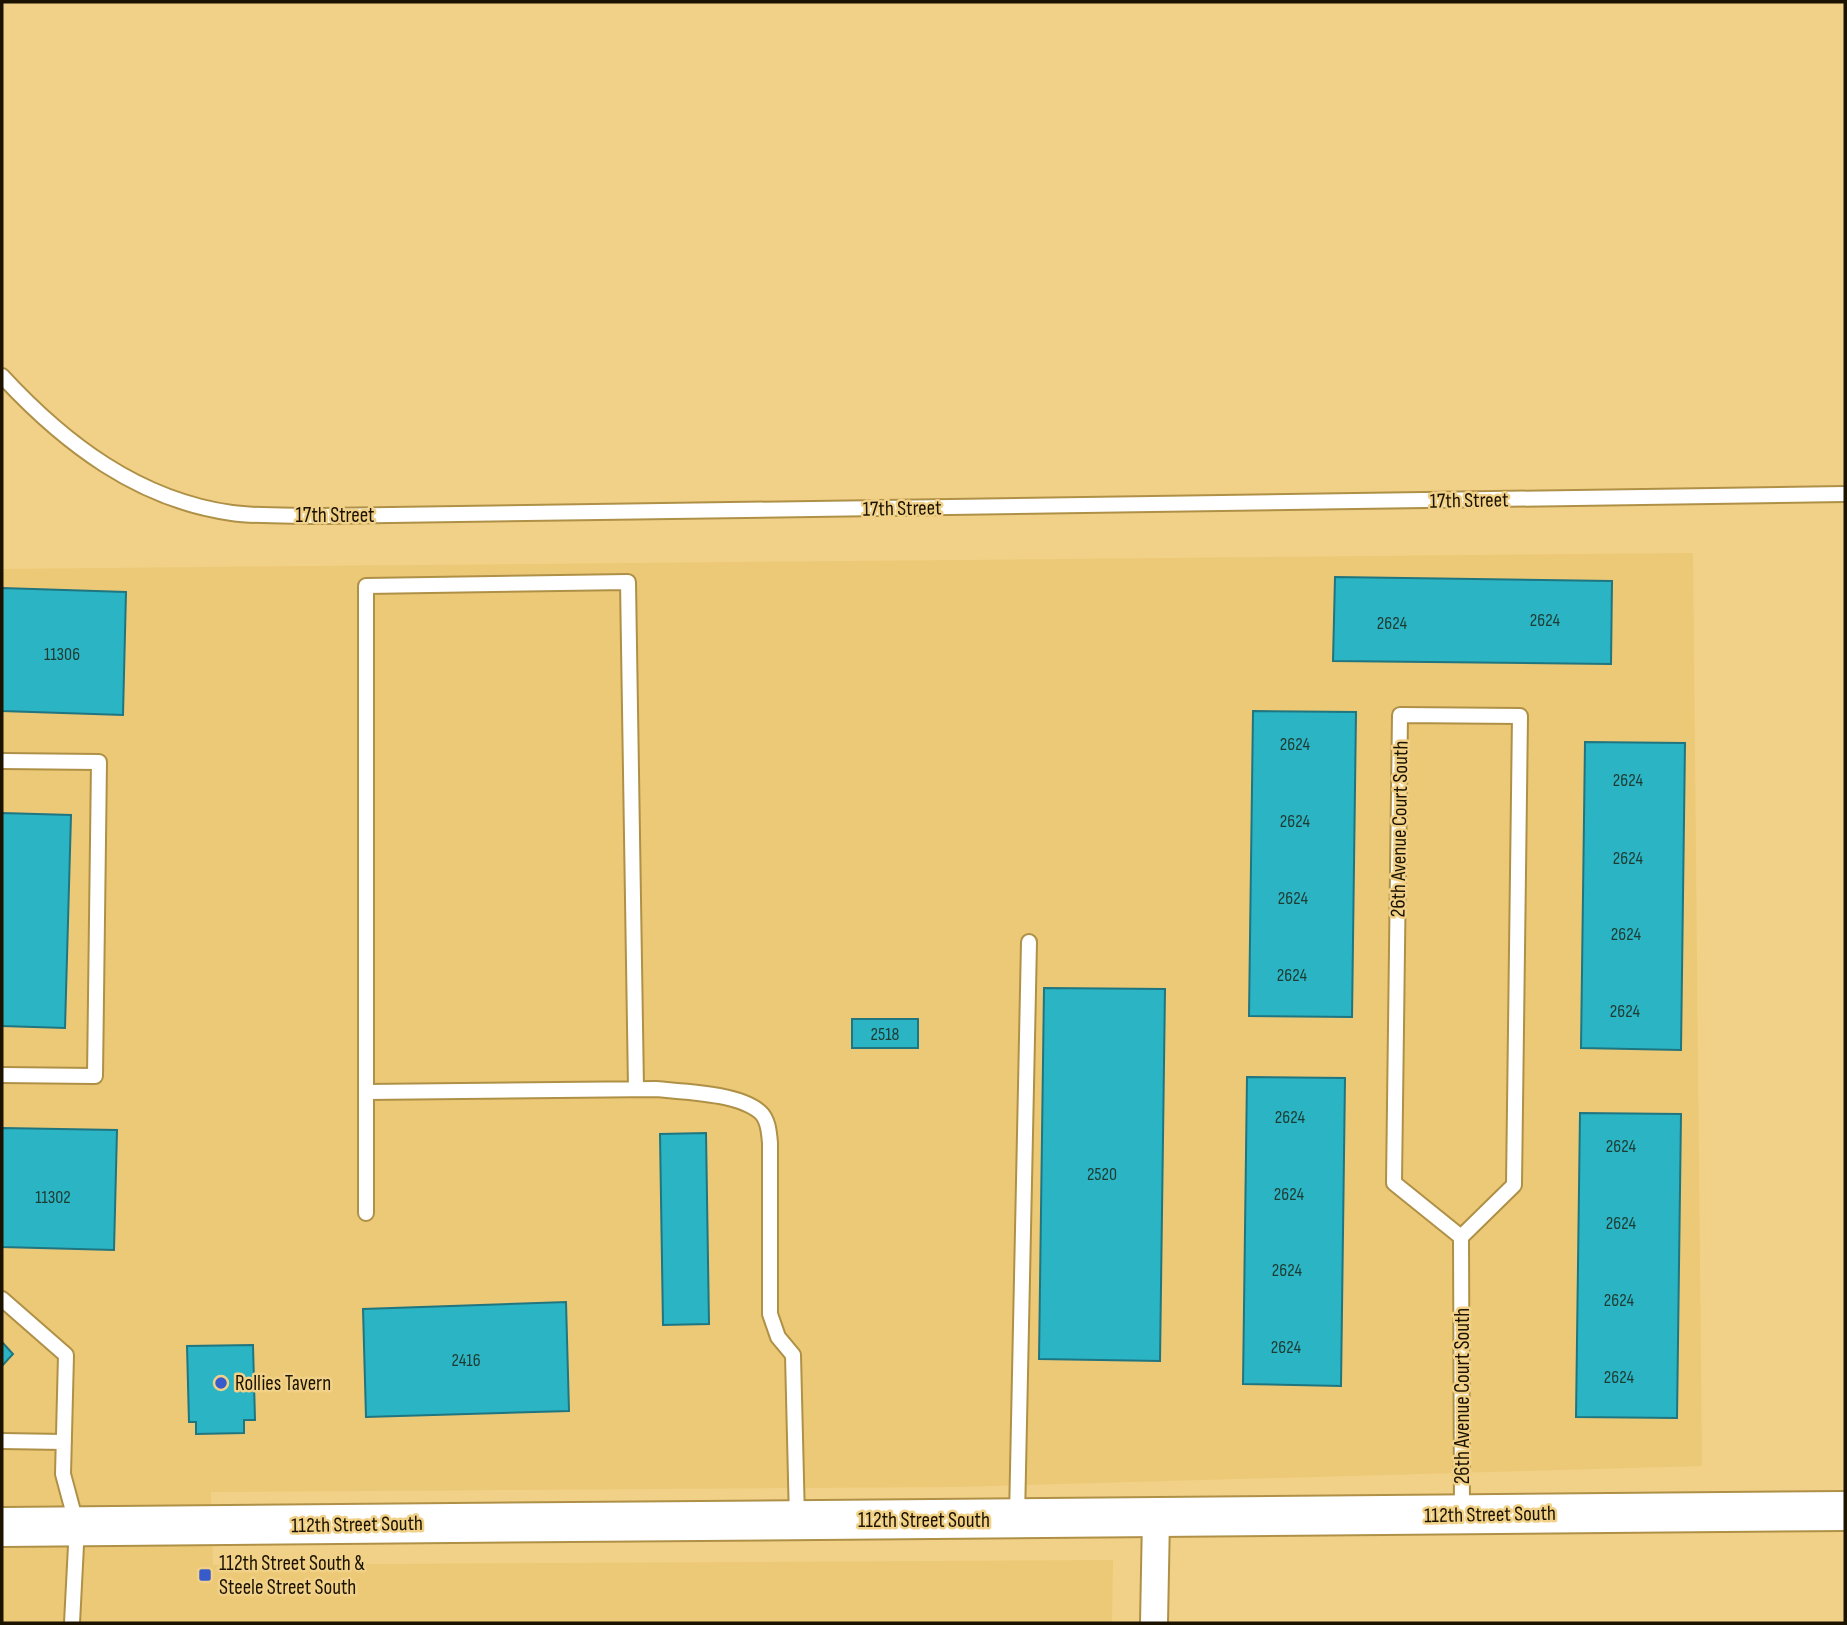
<svg xmlns="http://www.w3.org/2000/svg" width="1847" height="1625" viewBox="0 0 1847 1625" font-family="'Sofia Sans Condensed',sans-serif">
<style>
.built{fill:#ecc976}
.building{fill:#2bb4c4;stroke:#1f7580;stroke-width:2}
.lines{fill:none;stroke-linecap:round;stroke-linejoin:round}
.lane-casing{stroke:#af9047;stroke-width:18}
.street-casing{stroke:#af9047;stroke-width:30}
.secondary-casing{stroke:#af9047;stroke-width:42}
.lane{stroke:#fff;stroke-width:14}
.street{stroke:#fff;stroke-width:26}
.secondary{stroke:#fff;stroke-width:38}
.poi-dot{fill:#385bcc;stroke:#f1d187;stroke-width:2.5}
.labels{text-anchor:middle;stroke-width:5;stroke-linejoin:round;paint-order:stroke}
.number-label{font-size:18px;fill:#1f3a31}
.street-label{font-size:21px;fill:#1b1200;stroke:#f1d187}
.poi-label{font-size:21px;fill:#1b1200;stroke:#f1d187;text-anchor:start}
</style>
<rect width="100%" height="100%" fill="#f1d187"/>
<path class="built" d="M1693,553L1702,1466L955,1487L211,1492L213,1565L1113,1560L1112,1623H2V569Z"/>
<path class="building" d="M1335,577L1612,581L1611,664L1333,661Z
M2,588L126,592L123,715L2,711Z
M1253,711L1356,712L1352,1017L1249,1016Z
M1585,742L1685,743L1681,1050L1581,1048Z
M2,813L71,815L65,1028L2,1026Z
M1044,988L1165,989L1160,1361L1039,1359Z
M852,1019H918V1048H852Z
M1247,1077L1345,1078L1341,1386L1243,1384Z
M1580,1113L1681,1114L1677,1418L1576,1417Z
M2,1128L117,1130L114,1250L2,1247Z
M706,1133L709,1324L663,1325L660,1134Z
M566,1302L569,1411L366,1417L363,1309Z
M2,1342L13,1354L2,1366Z
M253,1345L255,1420H244V1433L196,1434V1422H189L187,1346Z"/>
<g class="lines">
<defs>
<path id="lane" d="M2,376C64,443 138,500 232,513C262,517 293,515 323,516L1845,494
M2,761L99,762L95,1076L2,1075
M366,1092L656,1089C684,1092 738,1093 760,1112C768,1119 769,1132 770,1143V1314L778,1337L793,1355L797,1520
M366,1213V586L628,582L636,1089
M1461,1237L1394,1183L1400,715L1520,716L1514,1185L1461,1237L1462,1513
M2,1299L66,1355L63,1474L77,1526L72,1623
M2,1441L64,1442
M1017,1518L1029,942"/>
<path id="street" d="M1154,1623L1156,1518"/>
<path id="secondary" d="M2,1527L1845,1511"/>
</defs>
<use href="#lane" class="lane-casing"/>
<use href="#street" class="street-casing"/>
<use href="#secondary" class="secondary-casing"/>
<use href="#lane" class="lane"/>
<use href="#street" class="street"/>
<use href="#secondary" class="secondary"/>
</g>
<g class="poi-dot">
<circle cx="221" cy="1383" r="7"/>
<rect x="198" y="1568" width="14" height="14" rx="3.5"/>
</g>
<g class="labels">
<g class="number-label">
<text x="1545" y="626">2624</text>
<text x="1392" y="629">2624</text>
<text x="62" y="660">11306</text>
<text x="1295" y="750">2624</text>
<text x="1628" y="786">2624</text>
<text x="1295" y="827">2624</text>
<text x="1628" y="864">2624</text>
<text x="1293" y="904">2624</text>
<text x="1626" y="940">2624</text>
<text x="1292" y="981">2624</text>
<text x="1625" y="1017">2624</text>
<text x="885" y="1040">2518</text>
<text x="1290" y="1123">2624</text>
<text x="1621" y="1152">2624</text>
<text x="1102" y="1180">2520</text>
<text x="1289" y="1200">2624</text>
<text x="53" y="1203">11302</text>
<text x="1621" y="1229">2624</text>
<text x="1287" y="1276">2624</text>
<text x="1619" y="1306">2624</text>
<text x="1286" y="1353">2624</text>
<text x="466" y="1366">2416</text>
<text x="1619" y="1383">2624</text>
</g>
<g class="street-label">
<text transform="translate(1469 500) rotate(-1)" y="7">17th Street</text>
<text transform="translate(902 508) rotate(-1)" y="7">17th Street</text>
<text x="335" y="522">17th Street</text>
<text transform="translate(1399 829) rotate(-89)" y="7">26th Avenue Court South</text>
<text transform="translate(1462 1396) rotate(-90)" y="7">26th Avenue Court South</text>
<text transform="translate(1490 1514) rotate(-1)" y="7">112th Street South</text>
<text x="924" y="1527">112th Street South</text>
<text transform="translate(357 1524) rotate(-1)" y="7">112th Street South</text>
</g>
<g class="poi-label">
<text x="235" y="1390">Rollies Tavern</text>
<text x="219" y="1570">112th Street South &amp;<tspan x="219" dy="24">Steele Street South</tspan></text>
</g>
</g>
<rect width="1847" height="1625" fill="none" stroke="#1b1200" stroke-width="7"/>
</svg>
